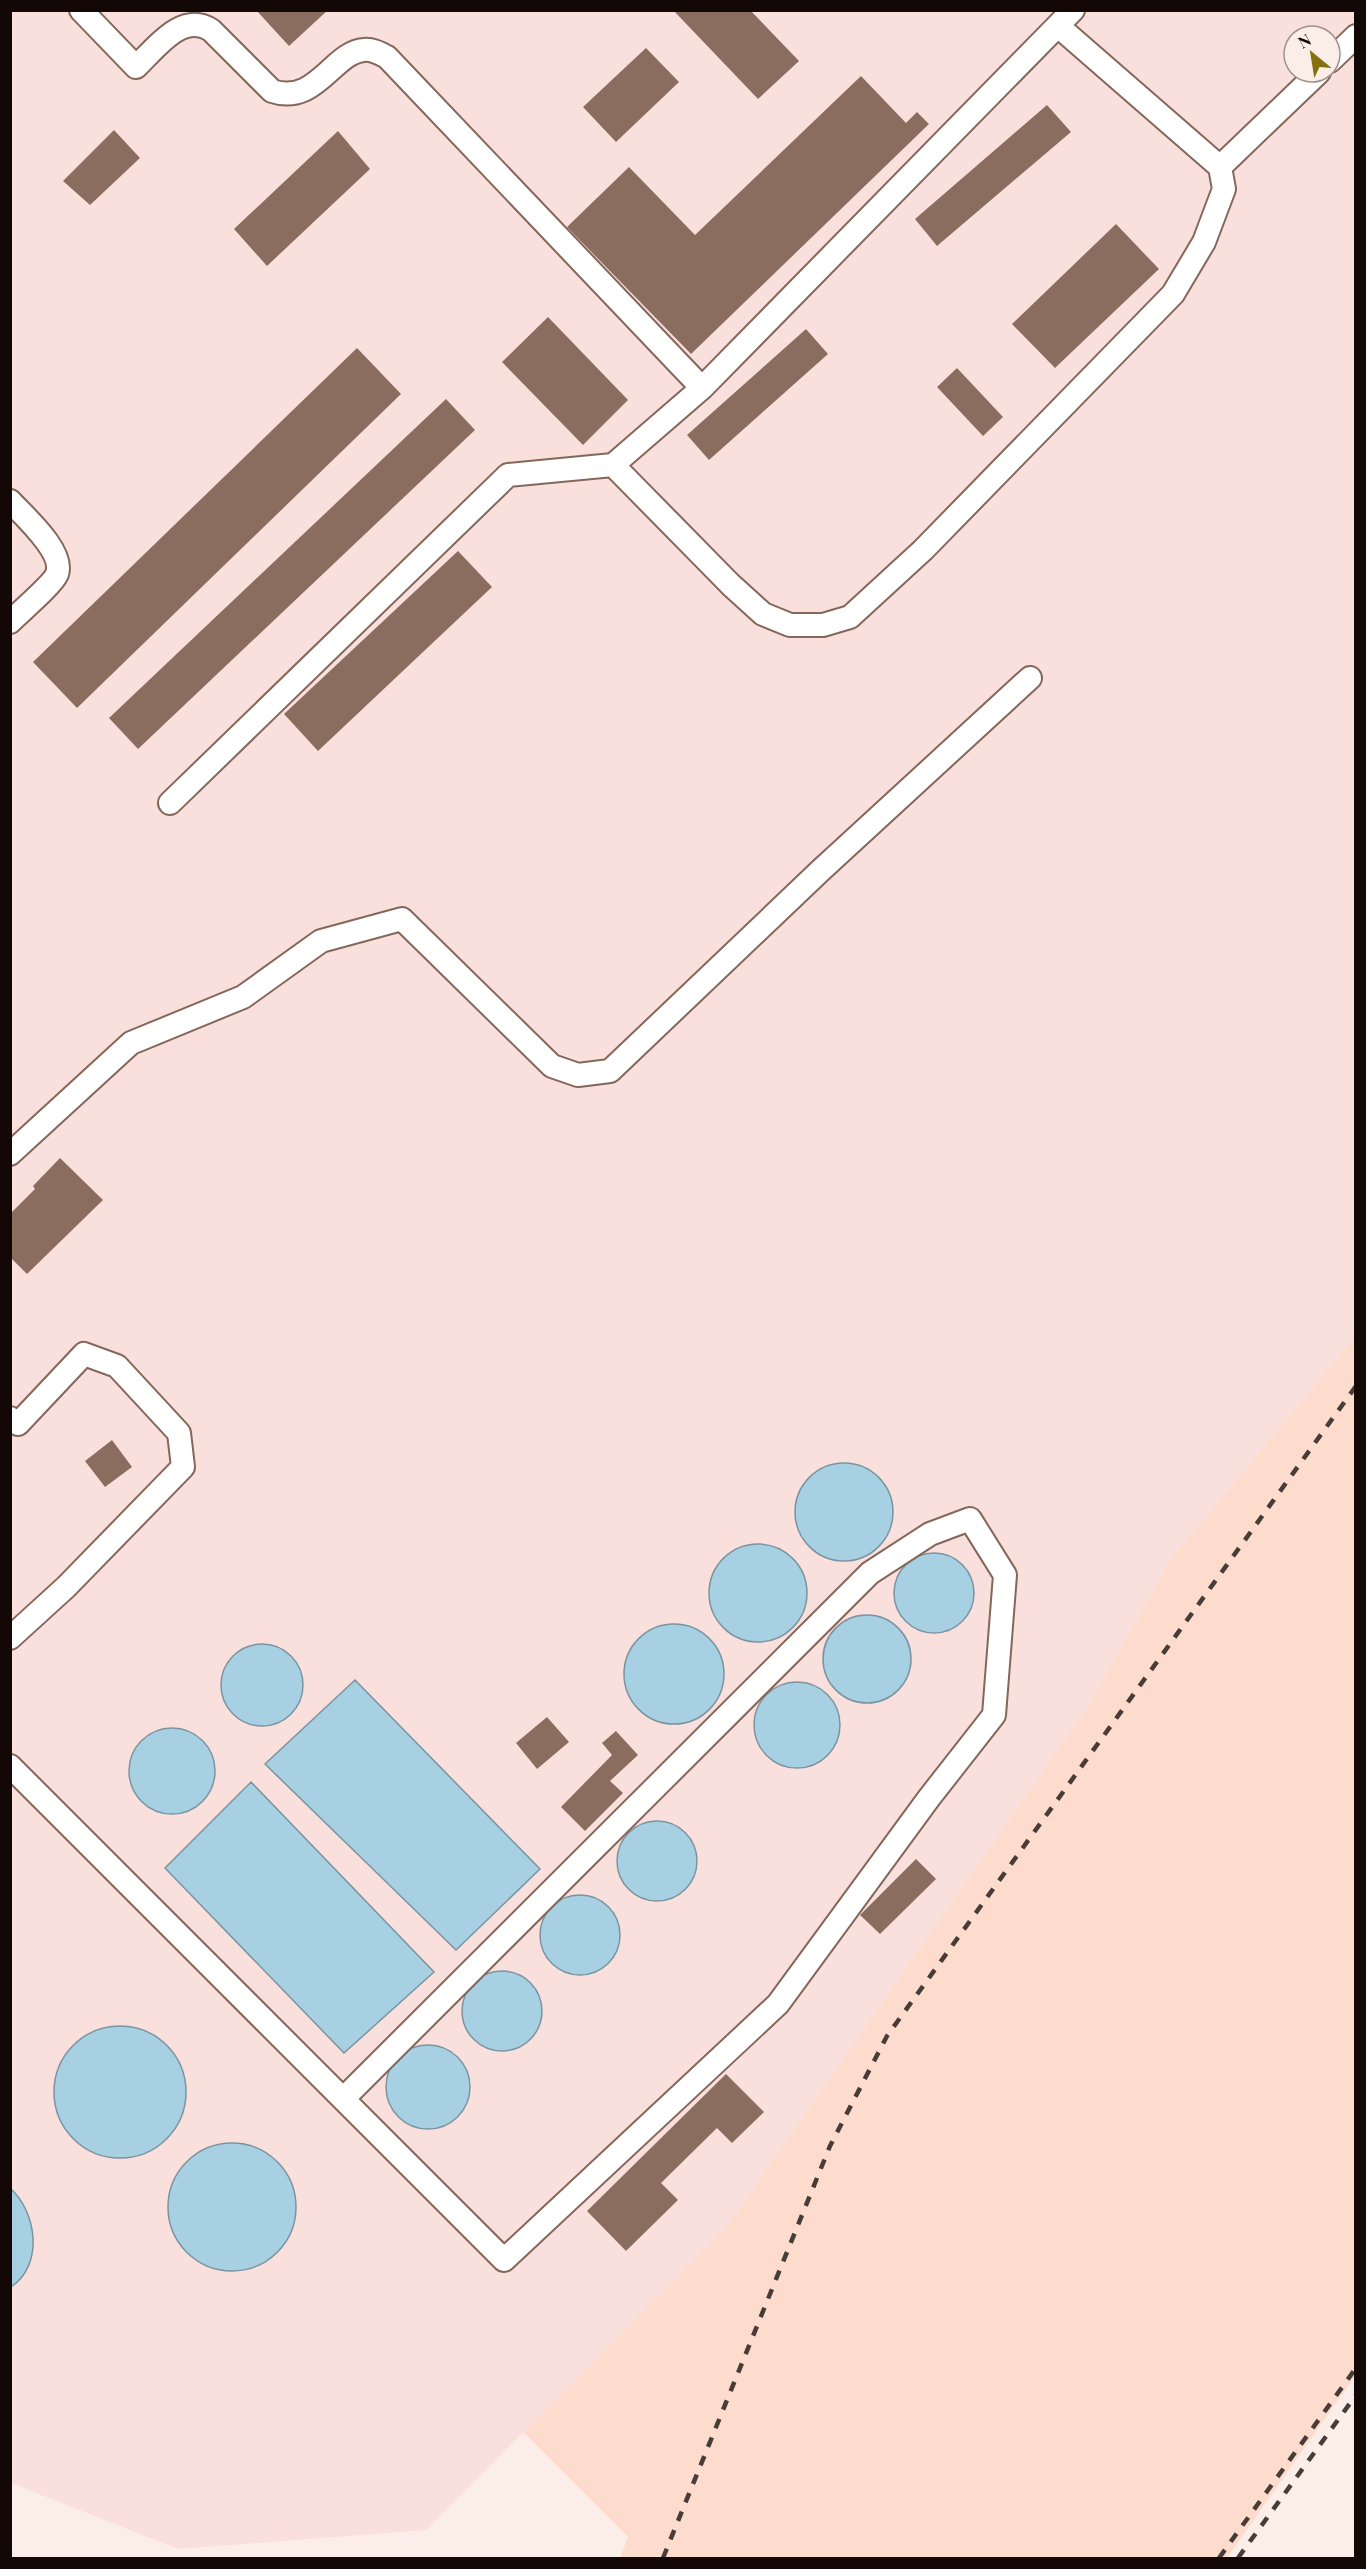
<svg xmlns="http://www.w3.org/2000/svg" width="1366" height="2569" viewBox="0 0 1366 2569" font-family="'Playfair Display',serif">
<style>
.built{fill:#fedccd}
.industrial{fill:#fae0dd;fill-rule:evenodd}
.water{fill:#a8d0e3;stroke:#7b94a0;stroke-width:1.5}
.building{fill:#8b6d60}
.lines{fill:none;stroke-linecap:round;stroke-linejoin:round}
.minor-casing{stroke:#85675a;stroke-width:26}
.minor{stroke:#fff;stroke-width:22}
.rail{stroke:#473c38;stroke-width:4.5;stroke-dasharray:10 10;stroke-linecap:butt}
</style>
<rect width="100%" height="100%" fill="#fbede7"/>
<path class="built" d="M1355,1337V2376L1227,2558H620L628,2537L523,2432L725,2229L1090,1703L1171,1559Z"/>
<path class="industrial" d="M10,11H1355V1337L1171,1559L1090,1703L725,2229L426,2530L178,2549L11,2483ZM1294,36H1330V72H1294Z"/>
<path class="water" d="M795 1512a49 49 0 1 1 98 0a49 49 0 1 1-98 0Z
M709 1593a49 49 0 1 1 98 0a49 49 0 1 1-98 0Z
M894 1593a40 40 0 1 1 80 0a40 40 0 1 1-80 0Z
M823 1659a44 44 0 1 1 88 0a44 44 0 1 1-88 0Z
M624 1674a50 50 0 1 1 100 0a50 50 0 1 1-100 0Z
M221 1685a41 41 0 1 1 82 0a41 41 0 1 1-82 0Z
M355,1680L540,1869L456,1950L265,1764Z
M754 1725a43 43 0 1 1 86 0a43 43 0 1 1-86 0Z
M129 1771a43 43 0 1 1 86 0a43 43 0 1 1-86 0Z
M251,1782L434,1972L344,2053L165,1868Z
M617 1861a40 40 0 1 1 80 0a40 40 0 1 1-80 0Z
M540 1935a40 40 0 1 1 80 0a40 40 0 1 1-80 0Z
M462 2011a40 40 0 1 1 80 0a40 40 0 1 1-80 0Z
M54 2092a66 66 0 1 1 132 0a66 66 0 1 1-132 0Z
M386 2087a42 42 0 1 1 84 0a42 42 0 1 1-84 0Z
M168 2207a64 64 0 1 1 128 0a64 64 0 1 1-128 0Z
M10,2188C37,2212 44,2265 11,2287Z"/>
<path class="building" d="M256,10H328L289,46Z
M673,10H750L799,61L758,99Z
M646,48L679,82L616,142L583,107Z
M861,76L906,123L917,112L929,124L691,354L567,227L629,167L695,235Z
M1047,105L1071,132L937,246L915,219Z
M114,130L140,158L90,205L63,181Z
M338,131L370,169L267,266L234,229Z
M1116,224L1159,269L1055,368L1012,324Z
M548,317L628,400L583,445L502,362Z
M806,329L828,354L709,460L687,435Z
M357,348L401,394L77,708L33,662Z
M957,368L1003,417L983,436L937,387Z
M446,399L475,430L138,749L109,718Z
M458,551L492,587L318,751L284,714Z
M60,1158L103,1200L27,1274L10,1257V1214L35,1189L33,1186Z
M112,1440L132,1467L105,1487L85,1461Z
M547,1717L569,1742L537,1769L516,1743Z
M616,1731L638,1755L610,1781L623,1793L585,1831L561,1807L612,1755L602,1743Z
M916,1859L936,1879L880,1934L860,1915Z
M726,2074L764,2112L732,2143L717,2128L661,2183L678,2200L626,2251L587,2211Z"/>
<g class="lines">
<defs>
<path id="minor" d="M81,10L136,67C155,49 182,11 211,30L272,91C316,106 333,52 364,50C372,49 379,53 387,57L702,388
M1058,26L1220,167L1319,72
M1330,61L1356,36
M613,465L731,585L763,614L790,625H823L850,617L923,550L1173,294L1204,242L1224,189L1220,167
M10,501C25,517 65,552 57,574C53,584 19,613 10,622
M170,803L508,475L613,465L702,388L1073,10
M10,1154L131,1043L243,997L321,941L402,919L552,1066L578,1075L610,1071L820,871L1030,678
M10,1418L18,1424L84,1354L117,1366L179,1433L183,1467L66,1587L10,1638
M10,1766L504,2260L778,2004L929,1798L994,1715L1005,1575L970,1519L930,1534L870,1573L343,2099"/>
</defs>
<use href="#minor" class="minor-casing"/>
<use href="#minor" class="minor"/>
<path class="rail" d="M663,2558L830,2146L887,2036L1356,1386
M1219,2558L1356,2368
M1238,2558L1356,2395"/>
</g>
<rect width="1366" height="2569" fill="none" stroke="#130805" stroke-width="24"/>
<g transform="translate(1312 54) rotate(330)"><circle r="28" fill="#fbede7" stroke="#9e918d" stroke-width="1.5"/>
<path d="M0-4.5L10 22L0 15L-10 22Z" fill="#866f0e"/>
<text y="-9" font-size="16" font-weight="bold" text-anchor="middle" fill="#130805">N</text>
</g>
</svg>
